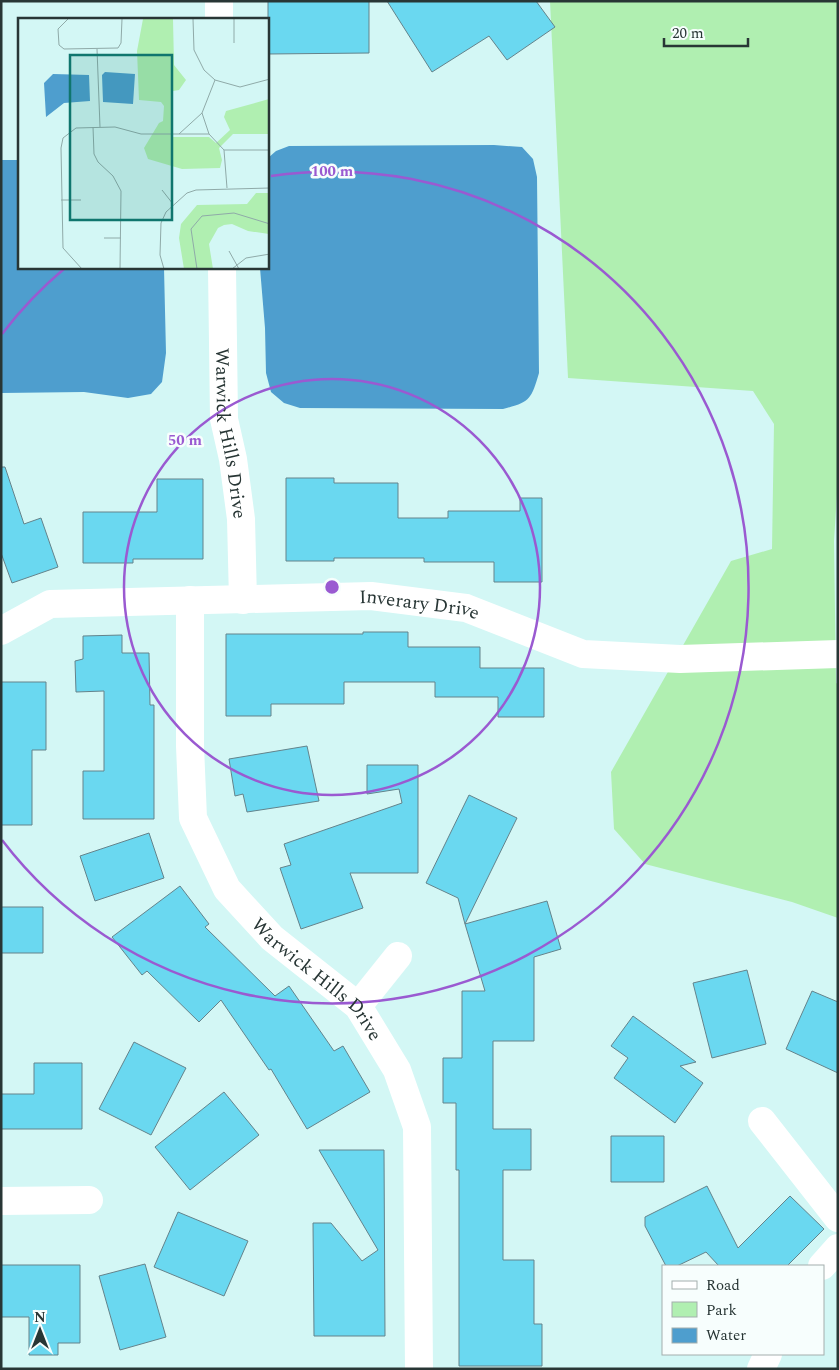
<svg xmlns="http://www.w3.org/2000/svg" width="839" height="1370" viewBox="0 0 839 1370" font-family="Spectral,serif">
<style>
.green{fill:#b0efb1}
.water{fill:#4e9ece}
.building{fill:#6ad8f0;stroke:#64838b}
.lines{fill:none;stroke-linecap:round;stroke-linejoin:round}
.minor{stroke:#fff;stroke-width:28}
.ring{fill:none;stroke:#9a5ad1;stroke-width:2.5}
.labels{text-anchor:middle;stroke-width:5;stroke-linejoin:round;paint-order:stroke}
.street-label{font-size:19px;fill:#283635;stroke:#f7fefd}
.inset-road{fill:none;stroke:#8faaa8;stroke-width:1}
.view{fill:#0f766e;fill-opacity:0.15;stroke:#0f766e;stroke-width:2.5}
.inset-edge{fill:none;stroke:#283635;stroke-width:2.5}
.centre{fill:#9a5ad1;stroke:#f7fefd;stroke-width:2.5}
.ring-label{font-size:15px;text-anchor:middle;font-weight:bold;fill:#9a5ad1;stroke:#f7fefd;stroke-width:5;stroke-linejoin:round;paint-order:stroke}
</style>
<rect width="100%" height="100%" fill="#d3f7f5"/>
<path class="green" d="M550,1H838V478L834,541L836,683L838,684V918L792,902L645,864L614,829L611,772L731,561L772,549L774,424L753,391L568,378Z"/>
<path class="water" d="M494,145L522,147L533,159L537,177L539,373C531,400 530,402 503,409L300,408L284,403L271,392L266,373L265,328L260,268H268V158L276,151L289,146Z
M1,160H19V268H164L166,353L162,382L151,394L128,398L84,392L1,393Z"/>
<path class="building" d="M268,1H369V53L268,54Z
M387,1H536L555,27L507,60L489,36L432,72Z
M1,467H5L24,524L41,518L58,567L12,583L1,553Z
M286,478H334V483H398V518H448V511H520V498H542V582H494V562H424V558H334V561H286Z
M157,479H203V559H133V563H83V512H157Z
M363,632H408V647H480V668H544V717H498V697H435V682H344V704H271V716H226V634H363Z
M122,635V653H149L150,705H154V819H83V771H104V691L76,692L75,661L83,659V636Z
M1,682H46V750H32V825H1Z
M307,746L319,801L247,812L243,794L235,796L229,759Z
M367,765H418V873H350L363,908L301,929L280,868L291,865L284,844L402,803L399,789L367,794Z
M469,795L517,818L465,924L458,898L426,883Z
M149,833L164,878L95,901L80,856Z
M180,886L209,924L205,927L275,996L289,986L334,1051L343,1046L370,1092L307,1129L271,1069L269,1070L221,1000L199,1022L147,971L142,975L112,937Z
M547,901L561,949L534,957V1041H493V1129H531V1170H503V1260H534V1324H542V1366H459V1170H456V1103H443V1058H462V991H485L465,924Z
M1,907H43V953H1Z
M747,970L766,1044L712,1058L693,983Z
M812,991L838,1002V1073L786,1049Z
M633,1016L696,1062L680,1066L703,1083L675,1123L614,1078L628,1058L611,1046Z
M134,1042L186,1068L151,1135L99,1109Z
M34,1063H82V1129H1V1094H34Z
M224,1092L259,1135L190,1190L155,1147Z
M611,1136H664V1182H611Z
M319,1150H384L385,1336H314L313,1223H331L362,1261L378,1250Z
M707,1186L738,1248L790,1196L824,1229L787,1266H719L706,1252L677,1266H666L645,1226V1217Z
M178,1212L248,1241L224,1296L154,1267Z
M145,1264L166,1337L120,1350L99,1276Z
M1,1265H80V1343H58V1355H29V1317H1Z"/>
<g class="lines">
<g class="minor">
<path d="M219,1V19"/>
<path id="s1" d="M222,268L224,419L233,459L241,519L243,600"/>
<path id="s2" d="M190,600V746L193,818L227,889L272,938L358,1006L397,1070L417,1127L419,1369"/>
<path id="s3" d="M1,631L50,604L371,596L466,608L583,654L680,659L838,654"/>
<path d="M358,1006L398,956"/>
<path d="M762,1121L838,1218"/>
<path d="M1,1201L89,1200"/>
<path d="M822,1266L838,1248"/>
<path d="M761,1369L768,1354"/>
</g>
</g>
<g class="ring">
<circle cx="332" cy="587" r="208"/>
<path d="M2 334A416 416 0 0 1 65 268M271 176A416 416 0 1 1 2 840"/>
</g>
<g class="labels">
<g class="street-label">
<text dy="7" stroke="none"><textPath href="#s1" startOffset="166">Warwick Hills Drive</textPath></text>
<text dy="7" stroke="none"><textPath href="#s3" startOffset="426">Inverary Drive</textPath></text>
<text dy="7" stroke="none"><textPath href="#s2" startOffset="425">Warwick Hills Drive</textPath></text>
</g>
</g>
<g transform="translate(18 18)">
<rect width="251" height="251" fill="#d3f7f5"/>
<path d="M125,1H155L156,47L168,62L161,72L155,73L153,119H191L198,125L212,112L206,99L208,93L251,81V116H215L201,130L204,142L202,150L164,151L130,141L126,130L141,105L145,103L146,88L143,84L121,82L119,33ZM238,175H251V216L230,213L214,206L206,207L200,210L191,226L195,251H166L161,220L163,206L179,187L229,186Z" fill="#b0efb1"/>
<path d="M87,54L117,56L115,86L85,84L84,57ZM35,56L71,57L72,83L46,85L28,99L26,65Z" fill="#4e9ece"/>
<path class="inset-road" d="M50,1L40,11L41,27L46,31L100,30L103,25L104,1M175,1L176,32L186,52L197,62L222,69L252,61M216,1V25M79,31L82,109M197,62L184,95L191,116L206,132L209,170M75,109L76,136L80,144L95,158L103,173L102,251M161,116H191M206,132H252M144,172L155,186M43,182H63M86,220H103M211,233L221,251M64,251L45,230L43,130L45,120L58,110L97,109L123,116H161L184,95M146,251L142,237L143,205L148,194L169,175L178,172L252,170M179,251L173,211L184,198L216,195L252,206M214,251L228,240L252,236"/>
<path class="view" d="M52,37H154V202H52Z"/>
<rect width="251" height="251" class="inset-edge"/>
</g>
<circle cx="332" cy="587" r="8" class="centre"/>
<g class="ring-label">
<text x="332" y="176">100 m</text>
<text x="185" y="445">50 m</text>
</g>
<rect width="839" height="1370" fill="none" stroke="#283635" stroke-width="5"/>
<rect x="662" y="1265" width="162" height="90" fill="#f7fefd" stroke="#a4aead"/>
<rect x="672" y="1281" width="25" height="8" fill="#ffffff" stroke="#a4aead"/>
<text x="706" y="1290" font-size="15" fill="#283635">Road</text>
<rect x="672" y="1302" width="25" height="15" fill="#b0efb1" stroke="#a4aead"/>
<text x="706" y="1315" font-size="15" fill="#283635">Park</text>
<rect x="672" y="1328" width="25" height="15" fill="#4e9ece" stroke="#a4aead"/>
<text x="706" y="1340" font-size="15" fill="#283635">Water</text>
<g transform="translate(40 1330)" stroke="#f7fefd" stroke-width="4" paint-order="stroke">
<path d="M0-4L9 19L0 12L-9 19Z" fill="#283635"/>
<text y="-8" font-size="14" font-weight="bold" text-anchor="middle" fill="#283635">N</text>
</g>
<path d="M664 38v8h84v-8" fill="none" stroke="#283635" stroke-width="2.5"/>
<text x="672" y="38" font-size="15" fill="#283635" stroke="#f7fefd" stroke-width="4" paint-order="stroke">20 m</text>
</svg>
